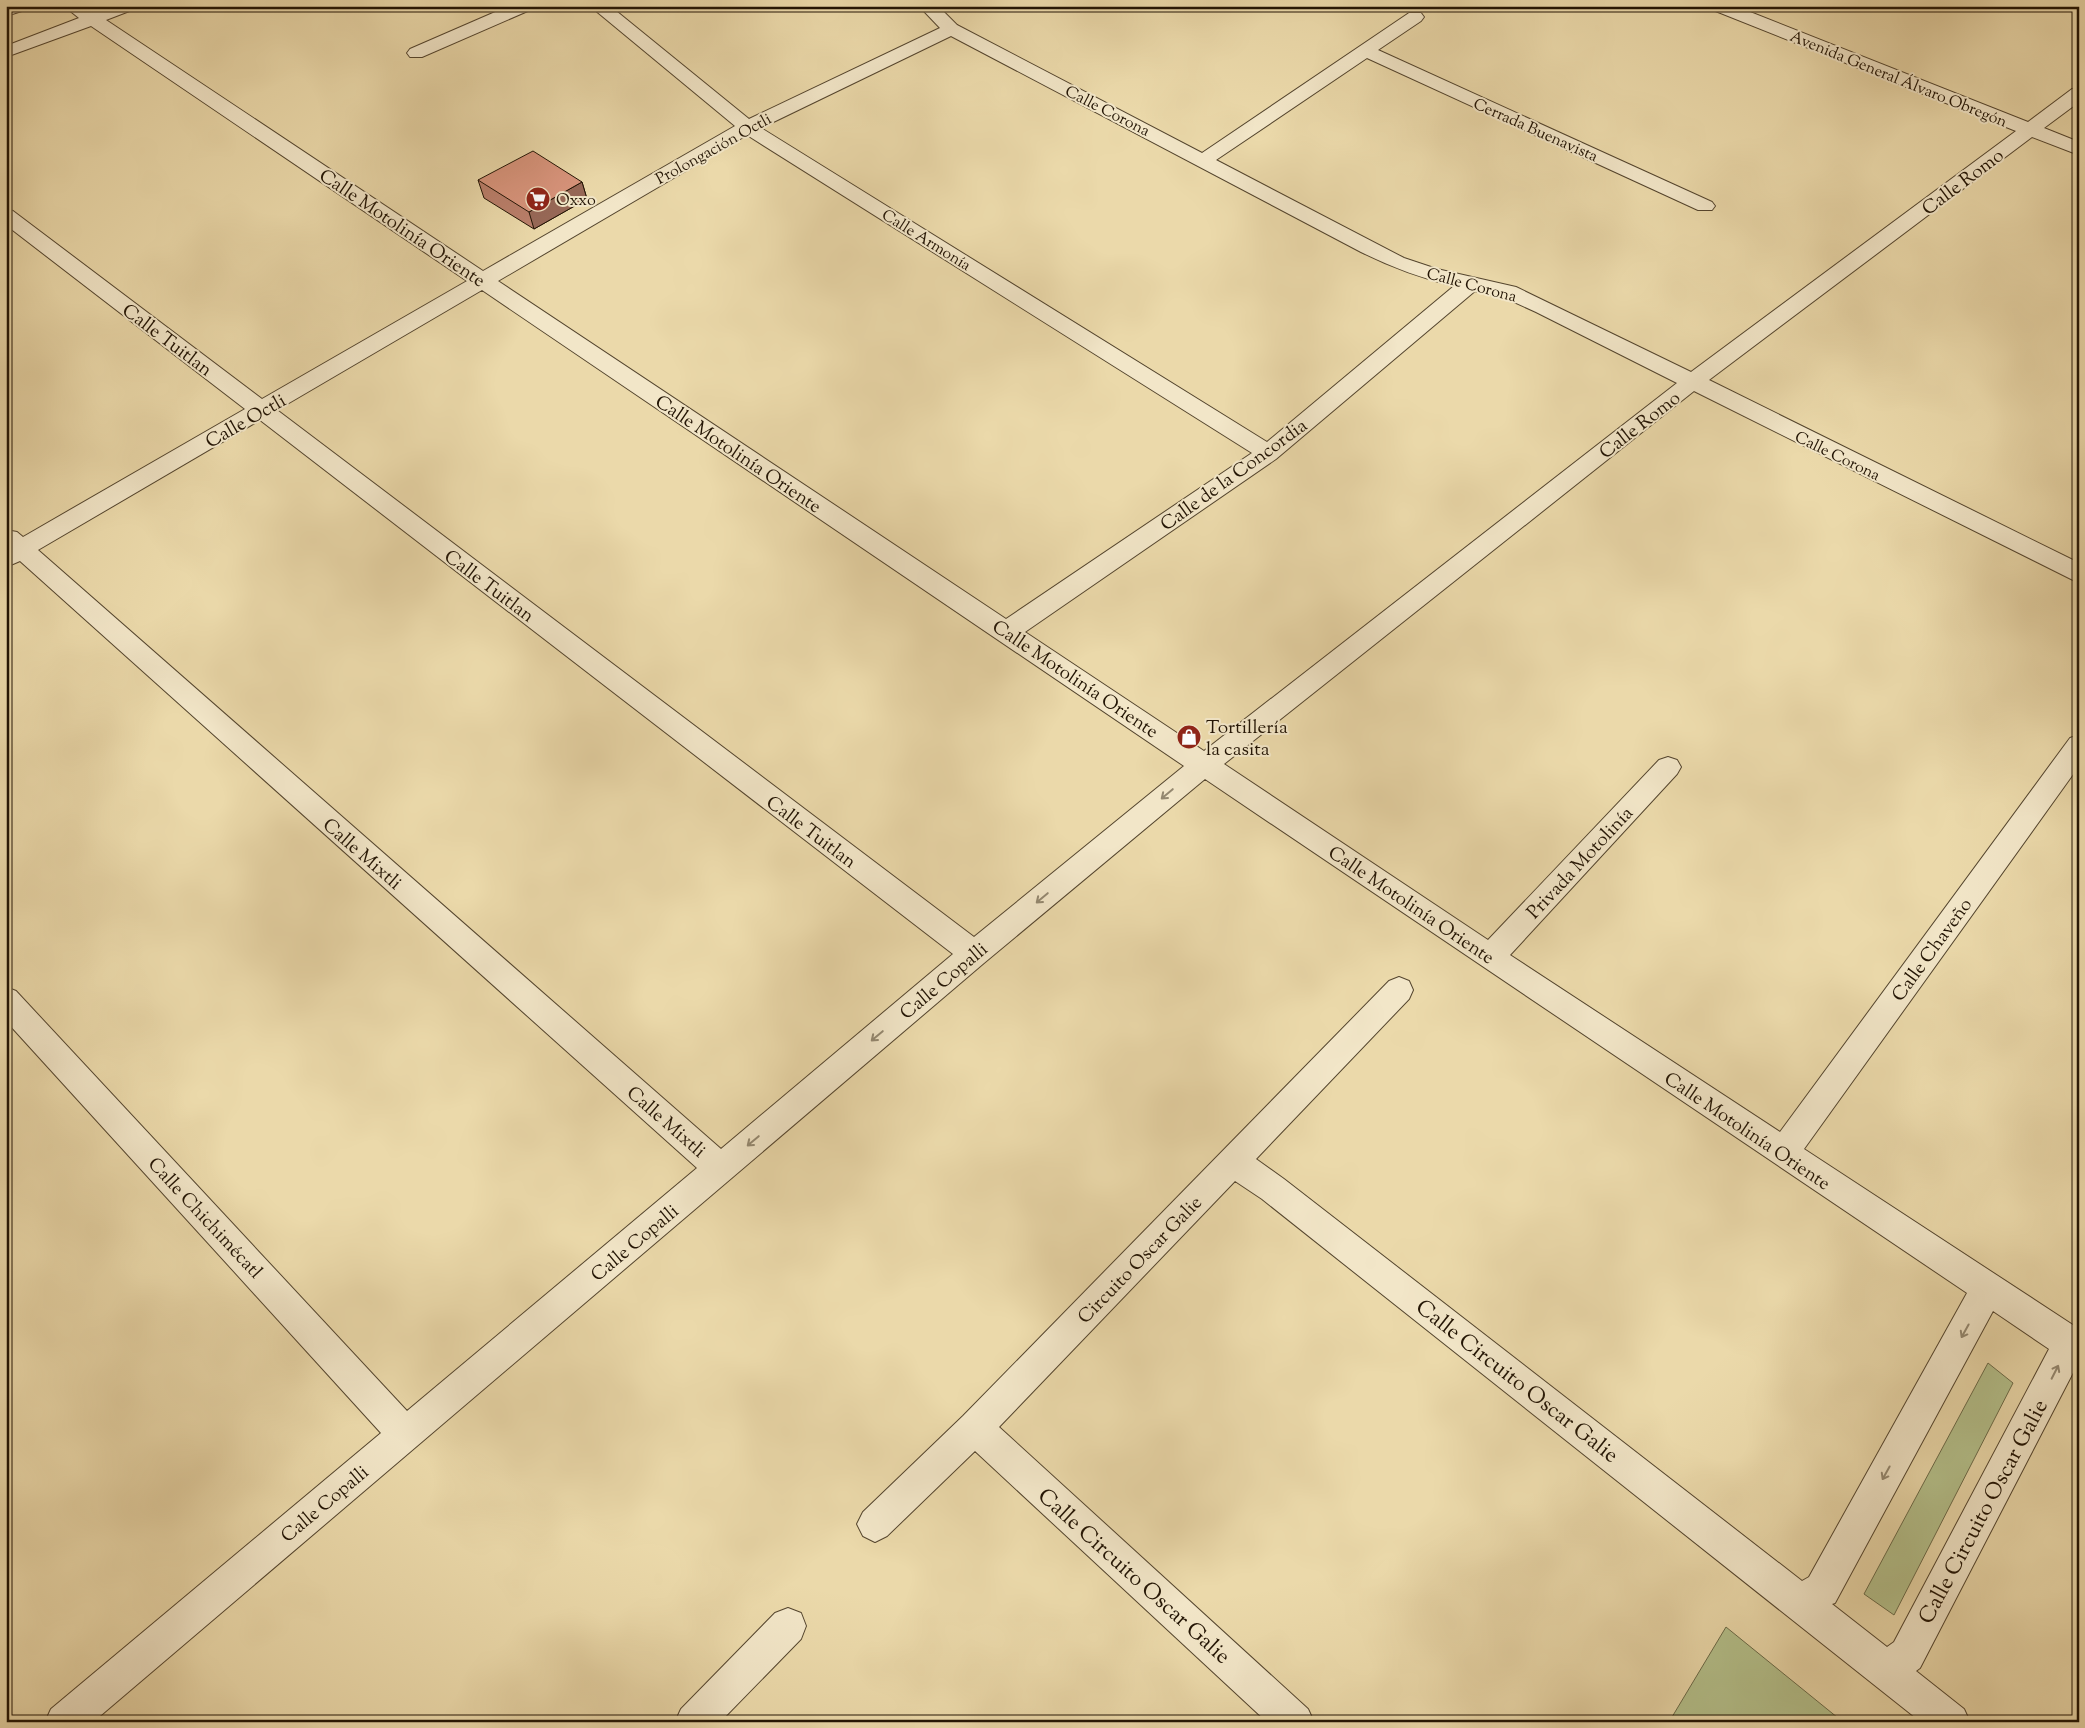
<svg xmlns="http://www.w3.org/2000/svg" width="2085" height="1728" viewBox="0 0 2085 1728" font-family="'Sorts Mill Goudy',serif">
<style>
.green{fill:#b4c08b;stroke:#6b6a48}
.lines{fill:none;stroke-linecap:round;stroke-linejoin:round}
.street-casing{stroke:#54452e;stroke-width:2}
.street{fill:#f2e6c8;fill-rule:evenodd}
.wall{fill:#ba7f6b;stroke:#221404}
.shaded-wall{fill:#976857;stroke:#221404}
.building{fill:#d8947c;stroke:#221404}
.oneway{stroke:#948870}
.labels{text-anchor:middle;stroke-width:4;stroke-linejoin:round;paint-order:stroke}
.far-street-label{font-size:16px;fill:#221404;stroke:#f2e6c8}
.far-poi-label{font-size:16px;fill:#221404;stroke:#f2e6c8;text-anchor:start}
.street-label{font-size:19px;fill:#221404;stroke:#f2e6c8}
.poi-label{font-size:19px;fill:#221404;stroke:#f2e6c8;text-anchor:start}
.near-street-label{font-size:22px;fill:#221404;stroke:#f2e6c8}
</style>
<rect width="100%" height="100%" fill="#ebd9aa"/>
<filter id="stains"><feTurbulence type="fractalNoise" baseFrequency=".004" numOctaves="4"/><feColorMatrix values="0 0 0 0 .2 0 0 0 0 .09 0 0 0 0 .02 0 0 0 .5 -.17"/></filter>
<radialGradient id="worn" r=".72"><stop offset=".6" stop-color="#630" stop-opacity="0"/><stop offset="1" stop-color="#630" stop-opacity=".3"/></radialGradient>
<path class="green" d="M1988,1363L2013,1383L1894,1615L1864,1594Z
M1726,1627L1843,1722H1669Z"/>
<g class="lines">
<defs>
<path id="street" d="M6,6H28L25,10L6,16Z
M64,6H85L94,12L109,6H135L132,10L106,20L483,271L735,126L590,6H610L749,119L940,28L919,6H938L957,25L1202,153L1409,13H1421L1424,17L1421,21L1378,50L1712,202L1715,206L1712,210H1698L1367,58L1216,160L1404,258L1437,269L1516,287L1691,372L2016,131L1713,10L1710,6H1735L2028,122L2072,89L2079,88V102L2044,128L2079,142V155L2032,137L1709,380L2079,563V583L1694,391L1224,764L1488,940L1659,760L1668,757L1677,760L1681,767L1677,774L1510,955L1780,1132L2070,738L2079,735V766L1804,1149L2079,1329V1365H2077L1920,1668L1916,1671L1964,1709L1970,1722H1921L1262,1199L1235,1181L999,1427L1308,1709L1314,1722H1267L975,1451L887,1536L875,1542L863,1536L857,1524L863,1512L963,1416L1389,981L1399,977L1409,981L1413,990L1409,999L1256,1159L1284,1179L1802,1581L1809,1577L1967,1293L1205,779L984,963L93,1722H45L51,1709L381,1433L6,1021V987L16,991L407,1411L697,1168L20,561L6,567V530L17,532L23,537L245,409L6,225V209L13,211L262,399L467,281L91,26L6,57V46L79,18ZM951,36L1361,252C1391,267 1421,278 1454,286L1267,442L761,128ZM747,135L1252,453L1006,619L498,281ZM482,290L1184,766L974,937L277,410ZM1475,291L1503,297L1536,312L1677,383L1204,751L1025,632L1276,459ZM260,420L953,954L721,1149L38,550ZM1993,1311L2049,1349L1894,1642L1887,1647L1832,1604L1835,1603Z
M509,6H533L530,10L422,57H410L407,53L410,49Z
M788,1608L801,1613L806,1626L801,1639L720,1722H675L681,1709L775,1613Z"/>
</defs>
<use href="#street" class="street-casing"/>
<use href="#street" class="street"/>
</g>
<path class="wall" d="M478,180L582,182L587,199L534,229L484,198Z"/>
<path class="shaded-wall" d="M582,182L587,199L534,229L529,212Z"/>
<path class="building" d="M533,151L582,182L529,212L478,180Z"/>
<defs><path id="oneway-shaft" d="M-6 0H5M1.5-3L5.5 0L1.5 3" fill="none" stroke-width="1.6" stroke-linecap="round" stroke-linejoin="round" transform="scale(1.25)"/></defs>
<g class="oneway">
<use href="#oneway-shaft" transform="translate(1167 794) rotate(140)"/>
<use href="#oneway-shaft" transform="translate(1042 898) rotate(140)"/>
<use href="#oneway-shaft" transform="translate(877 1036) rotate(140)"/>
<use href="#oneway-shaft" transform="translate(753 1141) rotate(140)"/>
<use href="#oneway-shaft" transform="translate(1965 1331) rotate(119)"/>
<use href="#oneway-shaft" transform="translate(2055 1372) rotate(-63)"/>
<use href="#oneway-shaft" transform="translate(1886 1473) rotate(119)"/>
</g>
<defs>
<symbol id="supermarket-disc" viewBox="-11 -11 22 22"><circle r="9.5" fill="#8f2418" stroke="#f2e6c8"/><path d="M-6-5.5h2.5l.6 2H6L4.5 2H-2.5L-4.4-4H-6ZM-1.5 3.2a1.3 1.3 0 1 0 .1 0ZM3 3.2a1.3 1.3 0 1 0 .1 0Z" fill="#fff"/></symbol>
<symbol id="shop-disc" viewBox="-11 -11 22 22"><circle r="9.5" fill="#8f2418" stroke="#f2e6c8"/><path d="M-5-2.5h2.3a2.7 3.5 0 0 1 5.4 0H5L5.5 6h-11ZM-1.5-2.5h3a1.5 2.3 0 0 0-3 0Z" fill="#fff"/></symbol>
</defs>
<g fill-rule="evenodd">
<use href="#supermarket-disc" x="524" y="185" width="28" height="28"/>
<use href="#shop-disc" x="1175" y="723" width="28" height="28"/>
</g>
<g class="labels">
<g class="far-street-label">
<text transform="translate(1899 78) rotate(22)" y="6">Avenida General Álvaro Obregón</text>
<text transform="translate(1108 110) rotate(27)" y="6">Calle Corona</text>
<text transform="translate(1536 129) rotate(24)" y="6">Cerrada Buenavista</text>
<text transform="translate(713 148) rotate(-29)" y="6">Prolongación Octli</text>
<text transform="translate(927 239) rotate(32)" y="6">Calle Armonía</text>
<text transform="translate(1472 284) rotate(15)" y="6">Calle Corona</text>
<text transform="translate(1838 455) rotate(26)" y="6">Calle Corona</text>
</g>
<g class="far-poi-label">
<text x="556" y="205">Oxxo</text>
</g>
<g class="street-label">
<text transform="translate(1962 181) rotate(-37)" y="7">Calle Romo</text>
<text transform="translate(403 227) rotate(34)" y="7">Calle Motolinía Oriente</text>
<text transform="translate(168 339) rotate(37)" y="7">Calle Tuitlan</text>
<text transform="translate(245 420) rotate(-30)" y="7">Calle Octli</text>
<text transform="translate(1639 424) rotate(-38)" y="7">Calle Romo</text>
<text transform="translate(739 453) rotate(34)" y="7">Calle Motolinía Oriente</text>
<text transform="translate(1233 474) rotate(-36)" y="7">Calle de la Concordia</text>
<text transform="translate(490 585) rotate(37)" y="7">Calle Tuitlan</text>
<text transform="translate(1076 678) rotate(34)" y="7">Calle Motolinía Oriente</text>
<text transform="translate(812 831) rotate(37)" y="7">Calle Tuitlan</text>
<text transform="translate(363 853) rotate(41)" y="7">Calle Mixtli</text>
<text transform="translate(1579 862) rotate(-47)" y="7">Privada Motolinía</text>
<text transform="translate(1412 904) rotate(34)" y="7">Calle Motolinía Oriente</text>
<text transform="translate(1931 949) rotate(-54)" y="7">Calle Chaveño</text>
<text transform="translate(943 980) rotate(-40)" y="7">Calle Copalli</text>
<text transform="translate(667 1121) rotate(41)" y="7">Calle Mixtli</text>
<text transform="translate(1748 1130) rotate(34)" y="7">Calle Motolinía Oriente</text>
<text transform="translate(206 1217) rotate(47)" y="7">Calle Chichimécatl</text>
<text transform="translate(634 1242) rotate(-40)" y="7">Calle Copalli</text>
<text transform="translate(1139 1259) rotate(-46)" y="7">Circuito Oscar Galie</text>
<text transform="translate(324 1503) rotate(-40)" y="7">Calle Copalli</text>
</g>
<g class="poi-label">
<text x="1206" y="733">Tortillería<tspan x="1206" dy="22">la casita</tspan></text>
</g>
<g class="near-street-label">
<text transform="translate(1518 1380) rotate(38)" y="8">Calle Circuito Oscar Galie</text>
<text transform="translate(1982 1511) rotate(-62)" y="8">Calle Circuito Oscar Galie</text>
<text transform="translate(1135 1575) rotate(42)" y="8">Calle Circuito Oscar Galie</text>
</g>
</g>
<rect width="2085" height="1728" fill="none" stroke="#ebd9aa" stroke-width="25"/>
<rect x="8" y="8" width="2070" height="1713" fill="none" stroke="#221404" stroke-width="2.5"/>
<rect x="12" y="12" width="2060" height="1703" fill="none" stroke="#221404"/>
<rect width="100%" height="100%" filter="url(#stains)"/>
<rect width="100%" height="100%" fill="url(#worn)"/>
</svg>
